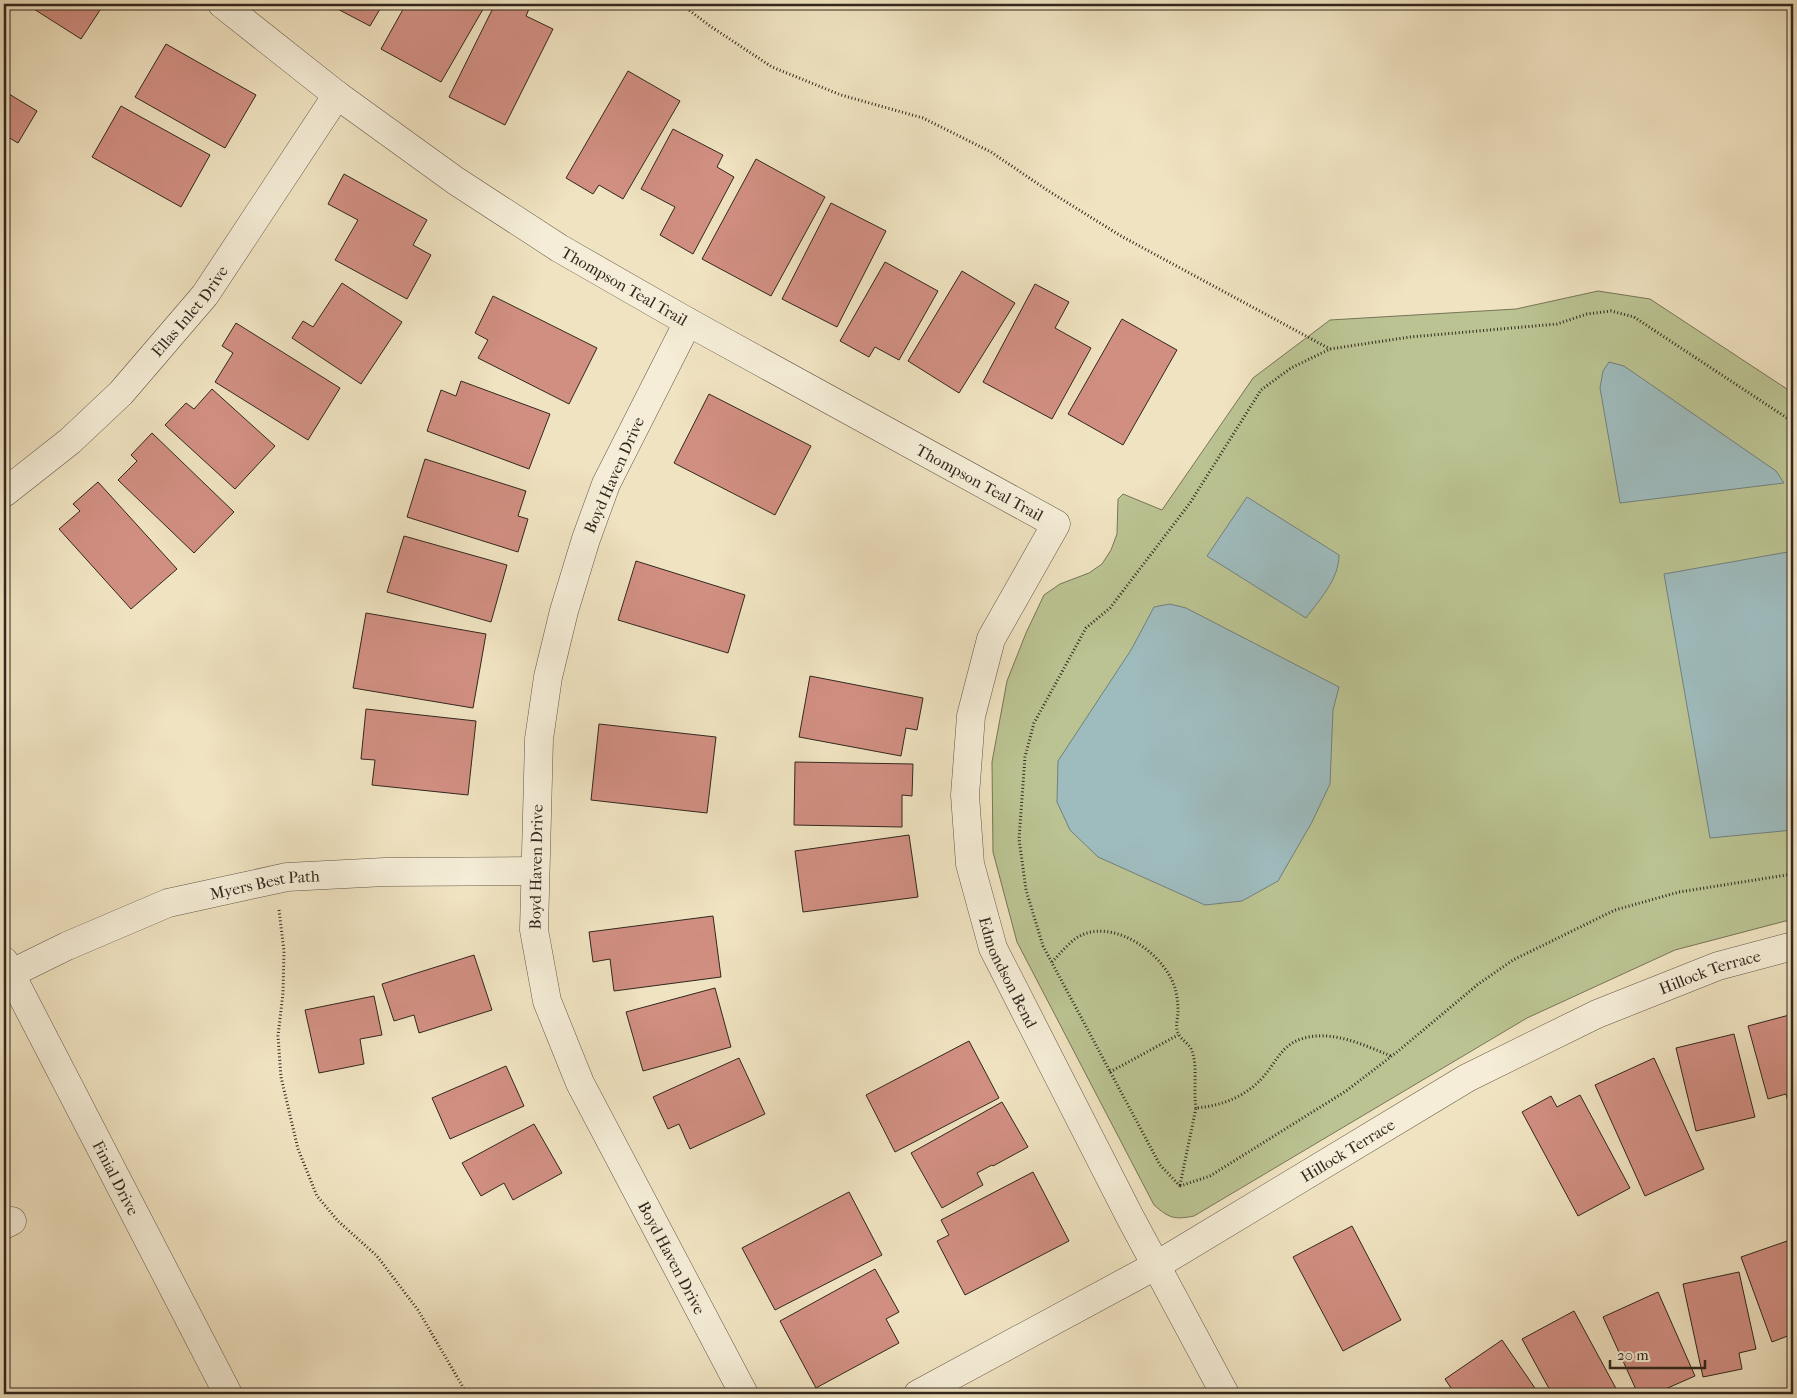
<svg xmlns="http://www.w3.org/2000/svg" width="1797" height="1398" font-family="'IM FELL French Canon',serif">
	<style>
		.green { fill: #bbc392; stroke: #767558 }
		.water { fill: #9ebbbd; stroke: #72807d }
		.building { fill: #d18f82; stroke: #31271e }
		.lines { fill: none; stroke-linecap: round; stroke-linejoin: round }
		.minor-casing { stroke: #615647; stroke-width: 29 }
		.path { stroke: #31271e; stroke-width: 3; stroke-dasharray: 1 2.5; stroke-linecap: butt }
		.minor { stroke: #f5edd7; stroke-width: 28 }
		.labels { text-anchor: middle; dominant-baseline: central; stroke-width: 4; stroke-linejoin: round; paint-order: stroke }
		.street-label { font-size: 16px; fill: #31271e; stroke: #f5edd7 }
	</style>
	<rect width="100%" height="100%" fill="#f0e3c1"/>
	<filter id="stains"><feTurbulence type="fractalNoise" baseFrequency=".004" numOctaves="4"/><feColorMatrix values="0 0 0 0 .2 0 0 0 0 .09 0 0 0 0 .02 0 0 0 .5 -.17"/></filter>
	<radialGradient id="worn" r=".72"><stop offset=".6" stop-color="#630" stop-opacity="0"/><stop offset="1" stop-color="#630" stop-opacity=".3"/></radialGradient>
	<!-- green -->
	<path class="green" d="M1598 291 1650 299 1793 393V919L1675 950 1527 1018 1194 1216C1174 1220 1169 1218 1154 1205L1017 942 993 852 992 762 1007 681 1026 633 1044 595 1060 584 1089 573 1102 564 1111 550 1117 534 1118 499 1123 494 1162 510 1253 378 1330 320 1516 309Z"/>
	<!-- water -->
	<path class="water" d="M1609 362 1624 366 1776 471 1784 483 1620 503 1600 388 1603 371Z
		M1247 497 1339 555C1339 579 1320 599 1306 618L1207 556Z
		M1793 551V830L1710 838 1664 574Z
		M1170 604 1186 608 1339 687 1333 710 1330 784 1312 822 1278 881 1242 901 1205 905 1098 857 1070 830 1057 802 1058 761 1131 650 1154 607Z"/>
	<!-- building -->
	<path class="building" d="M26 4H104L81 39Z
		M328 4H383L370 26Z
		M406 4H486L441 82 381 49Z
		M495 4H531L526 16 553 29 505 125 449 97Z
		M166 44 256 95 225 148 135 97Z
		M628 71 680 101 623 199 599 185 593 194 566 178Z
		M4 91 37 111 18 143 8 137 4 145Z
		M121 106 210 155 181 207 92 157Z
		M673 129 723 155 717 167 734 177 693 254 660 235 675 207 641 189Z
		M756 159 825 197 771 296 702 259Z
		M344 174 427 220 413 245 431 255 407 299 335 260 358 220 328 204Z
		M831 203 886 231 837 327 782 299Z
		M885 262 938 291 899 360 875 347 869 357 840 341Z
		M962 271 1015 303 959 393 908 361Z
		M342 283 402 322 361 384 292 338 303 321 313 327Z
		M1035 284 1069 302 1055 328 1091 348 1052 419 983 382Z
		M493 296 597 348 569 404 478 358 488 340 475 333Z
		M1122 319 1177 350 1123 445 1068 414Z
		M236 323 340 388 308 440 215 382 233 353 222 346Z
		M461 381 550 414 529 469 427 431 441 390 456 396Z
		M212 389 275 446 235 489 165 425 186 403 194 409Z
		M709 394 811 446 775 515 674 463Z
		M152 433 234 512 194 553 118 480 137 461 131 455Z
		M425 459 526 491 518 516 528 519 518 552 407 517Z
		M98 482 177 569 131 609 59 529 80 511 73 504Z
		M404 536 507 565 491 622 387 592Z
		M636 561 745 595 728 653 618 620Z
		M366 613 486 634 473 708 353 688Z
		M810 676 923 698 917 730 906 728 901 756 799 737Z
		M366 709 476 721 468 795 372 785 375 760 361 759Z
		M599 724 716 737 707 813 591 800Z
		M795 762 913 764 912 796 902 795V827L794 825Z
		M909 835 918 897 803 912 795 851Z
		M713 916 721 977 614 991 610 959 593 962 589 932Z
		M474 955 492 1010 419 1033 414 1015 394 1021 382 984Z
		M715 988 731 1047 643 1071 626 1012Z
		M374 996 382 1035 360 1039 364 1064 319 1073 305 1010Z
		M1793 1014V1112L1791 1113 1786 1094 1768 1099 1748 1026Z
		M1734 1034 1755 1117 1696 1131 1676 1048Z
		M969 1041 999 1098 895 1152 866 1095Z
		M739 1058 765 1114 690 1149 679 1124 668 1129 653 1097Z
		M1654 1058 1704 1169 1645 1196 1595 1085Z
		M506 1066 524 1106 450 1139 432 1098Z
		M1580 1095 1630 1188 1578 1216 1522 1112 1551 1096 1557 1107Z
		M1002 1102 1028 1147 993 1166 992 1165 977 1173 983 1185 942 1208 911 1153Z
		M534 1124 562 1173 513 1200 504 1183 481 1196 462 1163Z
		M1033 1172 1069 1241 965 1295 937 1241 949 1235 941 1220Z
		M849 1192 882 1255 775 1310 742 1248Z
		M1352 1226 1401 1320 1343 1351 1293 1257Z
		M1793 1239V1334L1772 1342 1741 1257Z
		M875 1269 899 1312 886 1319 899 1343 816 1388 780 1321Z
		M1739 1272 1756 1349 1739 1353 1742 1369 1703 1377 1683 1284Z
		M1658 1292 1695 1376 1654 1394H1638L1603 1317Z
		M1574 1311 1619 1394H1552L1522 1339Z
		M1502 1340 1539 1394H1455L1445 1379Z"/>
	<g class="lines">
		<defs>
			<g id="minor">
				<path id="s1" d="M222 4 337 95 456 181 559 248 688 322 1056 524 991 639 971 716 965 795 970 864 993 948 1130 1217 1225 1394"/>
				<path id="s2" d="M688 322 606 484 586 539 564 611 548 677 539 739 534 930 547 1001 580 1083 744 1394"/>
				<path id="s3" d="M4 493 70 441 121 393 205 295 337 95"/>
				<path id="s4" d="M4 961 228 1394"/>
				<path id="s5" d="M10 974 67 946 168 903 287 877 385 872 535 871"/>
				<path d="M4 1225 12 1221"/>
				<path id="s6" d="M918 1394 1157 1265 1467 1078 1597 1014 1718 966 1793 946"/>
			</g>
		</defs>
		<!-- minor casing -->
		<use href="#minor" class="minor-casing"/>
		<!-- path -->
		<path class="path" d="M681 4 710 26 772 67 841 95 923 118 991 152 1047 190 1121 236 1330 349
			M279 910 284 951 283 993 278 1036 281 1077 298 1149 317 1196 338 1221 377 1256 418 1310 467 1394
			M1052 962C1061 953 1071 939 1084 934 1118 921 1165 955 1175 988 1177 995 1178 1003 1178 1011 1178 1018 1175 1026 1178 1033 1181 1040 1190 1044 1192 1051 1198 1068 1193 1089 1196 1108
			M1110 1072 1178 1035
			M1180 1185 1196 1108C1222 1106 1247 1096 1264 1076 1276 1062 1282 1045 1301 1039 1331 1029 1364 1045 1391 1056
			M1180 1186 1160 1165 1043 946 1026 890 1019 839 1025 757 1034 723 1086 628 1110 608 1190 503 1261 390 1291 368 1330 349 1410 337 1557 324 1587 314 1611 311 1634 317 1793 422
			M1180 1186 1210 1176 1346 1091 1397 1052 1477 985 1513 960 1615 910 1679 892 1793 874"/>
		<!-- minor -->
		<use href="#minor" class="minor"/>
	</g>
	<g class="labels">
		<!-- street labels -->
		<g class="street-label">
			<text stroke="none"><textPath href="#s1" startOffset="492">Thompson Teal Trail</textPath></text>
			<text stroke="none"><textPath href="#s3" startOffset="261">Ellas Inlet Drive</textPath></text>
			<text transform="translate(614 475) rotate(-66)">Boyd Haven Drive</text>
			<text stroke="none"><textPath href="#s1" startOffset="898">Thompson Teal Trail</textPath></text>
			<text transform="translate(536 867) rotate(-89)">Boyd Haven Drive</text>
			<text stroke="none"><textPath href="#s5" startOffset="272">Myers Best Path</textPath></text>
			<text stroke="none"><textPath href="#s1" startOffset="1460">Edmondson Bend</textPath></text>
			<text stroke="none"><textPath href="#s6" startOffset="899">Hillock Terrace</textPath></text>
			<text stroke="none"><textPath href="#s6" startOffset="494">Hillock Terrace</textPath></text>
			<text stroke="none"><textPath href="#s4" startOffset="244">Finial Drive</textPath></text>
			<text stroke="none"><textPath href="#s2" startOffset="995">Boyd Haven Drive</textPath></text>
		</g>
	</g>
	<!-- margin -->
	<rect width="1797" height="1398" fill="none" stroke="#f0e3c1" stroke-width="20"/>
	<rect x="5" y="5" width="1787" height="1388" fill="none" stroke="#31271e" stroke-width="2.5"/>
	<rect x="10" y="10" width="1777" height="1378" fill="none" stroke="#31271e"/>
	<!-- scale -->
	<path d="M1610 1360v8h95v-8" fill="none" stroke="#31271e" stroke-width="2.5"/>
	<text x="1617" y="1360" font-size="15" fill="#31271e" stroke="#f5edd7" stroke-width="4" paint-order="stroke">20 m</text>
	<rect width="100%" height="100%" filter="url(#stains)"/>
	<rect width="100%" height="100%" fill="url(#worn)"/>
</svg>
